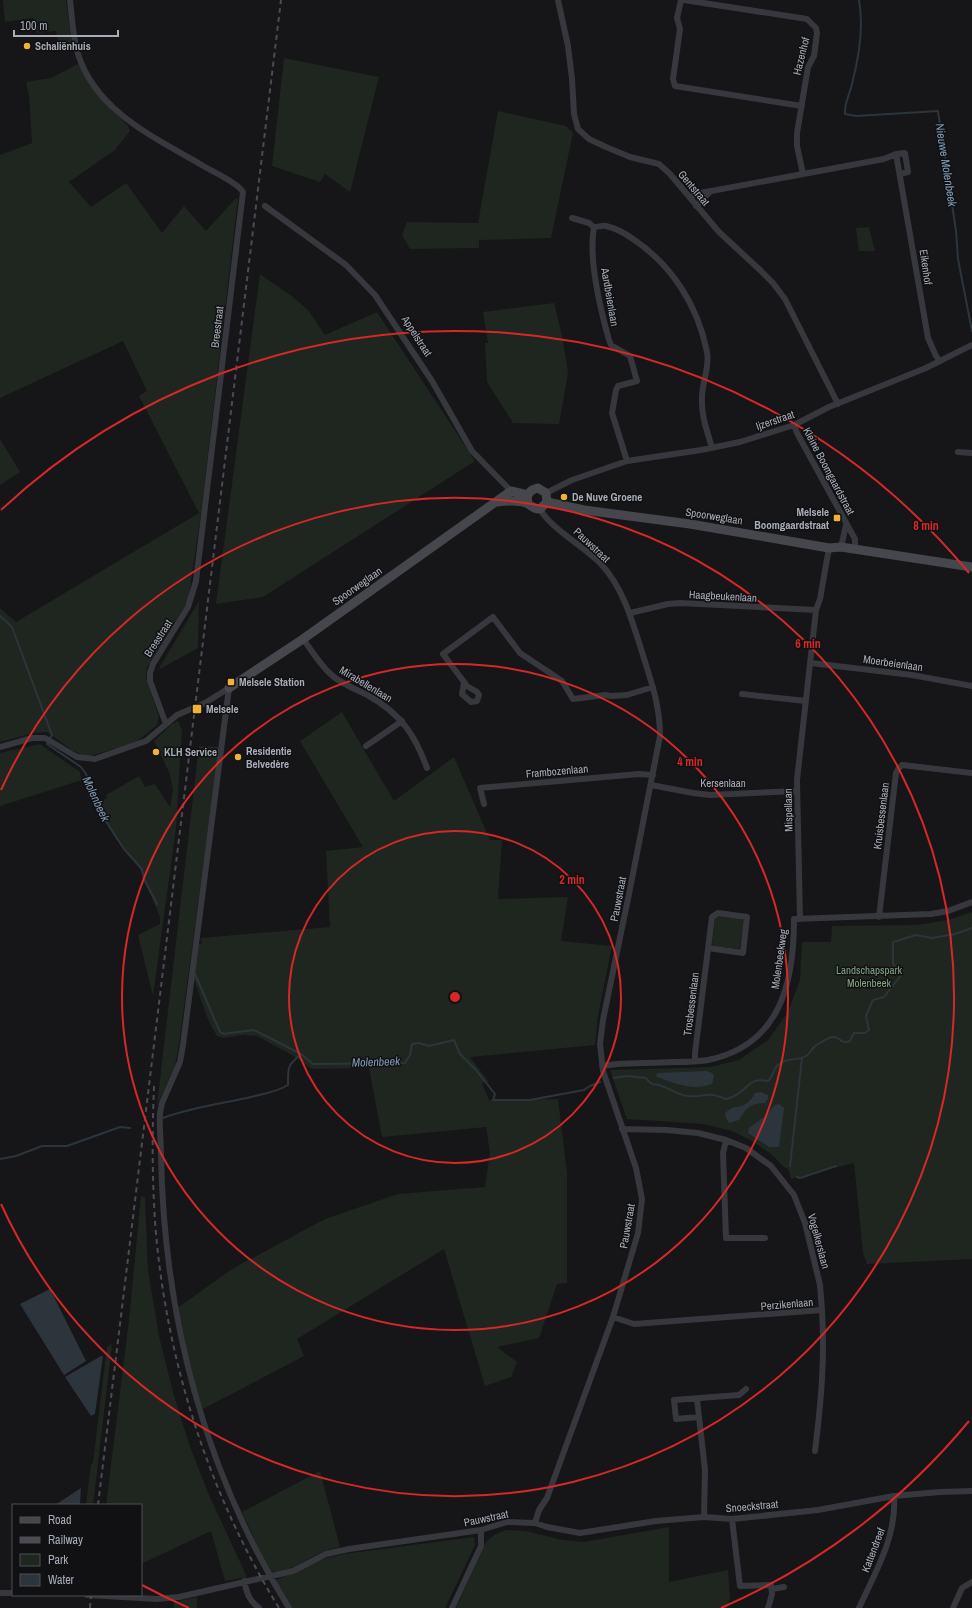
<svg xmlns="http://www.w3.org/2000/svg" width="972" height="1608" font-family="'Archivo Narrow',sans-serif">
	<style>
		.green { fill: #1e261f }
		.water { fill: #2c353c }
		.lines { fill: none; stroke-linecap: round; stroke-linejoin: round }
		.stream { stroke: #2c353c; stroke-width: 2 }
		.street { stroke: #37383d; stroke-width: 6 }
		.secondary { stroke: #45474d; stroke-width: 9 }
		.rail { stroke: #4a4c52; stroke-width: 2; stroke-dasharray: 5 4; stroke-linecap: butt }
		.ring { fill: none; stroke: #d62828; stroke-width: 2 }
		.poi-dot { fill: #f2b134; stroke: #111113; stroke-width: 1.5 }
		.labels { text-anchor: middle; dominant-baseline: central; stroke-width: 3; stroke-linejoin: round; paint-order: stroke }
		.poi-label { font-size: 11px; font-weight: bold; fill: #a8adb8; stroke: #111113; text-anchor: start }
		.street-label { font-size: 11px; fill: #a8adb8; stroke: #111113 }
		.park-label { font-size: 11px; fill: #7fa381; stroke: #111113 }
		.water-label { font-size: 12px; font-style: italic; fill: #7f9bb3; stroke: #111113 }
		.centre { fill: #d62828; stroke: #111113; stroke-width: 2 }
		.ring-label { font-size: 12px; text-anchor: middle; font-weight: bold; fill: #d62828; stroke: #111113; stroke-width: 3; stroke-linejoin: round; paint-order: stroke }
	</style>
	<rect width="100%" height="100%" fill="#161618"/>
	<!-- green -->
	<path class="green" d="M3 0H66L72 46 60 49 56 31 37 33 33 18 5 22Z
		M284 58 379 77 350 192 325 174 320 182 272 166Z
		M78 64 101 99 128 126 130 131 115 150 69 182 91 207 126 183 162 233 184 206 206 231 234 200 238 198 201 513 188 601 147 668 146 678 159 717 157 725 135 743 90 756 79 754 72 750 47 732 34 733 0 742V608L16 622 199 513 139 396 147 391 123 341 0 398V155L32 143 29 95 26 82 51 78Z
		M498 111 566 126 573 133 551 238 479 240V248L410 249 402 235 407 222 478 223Z
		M869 227 875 251H859L856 228Z
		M260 274 293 297 308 310 325 335 377 312 475 461 263 597 216 604Z
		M554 303 562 335 568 373 559 424 513 423 487 382 485 343H488L483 312Z
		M0 439 20 472 0 485Z
		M199 601 198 648 158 670Z
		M342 712 394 801 454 757 490 840H502L498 899 568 897 561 941 612 946 598 1015 595 1045 470 1057 489 1082 482 1083 489 1100 558 1099 567 1173V1283L557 1284 539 1338 497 1347 517 1362 511 1377 485 1386 444 1249 297 1339 304 1356 201 1410 176 1309 232 1269 325 1219 398 1194 485 1187 490 1153 486 1127 382 1137 369 1068 312 1069 292 1055 257 1036 244 1035 224 1038 217 1036 209 1022 193 977 197 944H202L201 938 330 927 326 851 363 847 300 741Z
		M178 721 182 730 176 828 153 996 138 935 160 924V917L140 869 115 838 95 804 107 798 106 795 139 776 145 787 155 784 170 807 173 789 169 772 154 741 172 724Z
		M40 744 80 772 82 780 0 806V753Z
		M199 746 219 747 179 1044 175 1066 157 1105Z
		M972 912V1259L867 1264 863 1253 854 1163 791 1179 788 1169 784 1167 771 1154 752 1141 732 1131 703 1124 627 1119 610 1070 710 1067 739 1060 768 1040 788 1012 800 980 802 942H831L832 926 917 925 948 920Z
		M718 916 741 919 744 921 740 947 738 949 714 946 712 944 715 918Z
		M141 1196 145 1197 148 1270 159 1336 173 1392 189 1444 209 1495 247 1577 225 1581 211 1531 141 1564V1505H106L129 1320Z
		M112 1344 93 1505H86L91 1464 93 1463 107 1347Z
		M320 1471 340 1547C335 1548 330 1549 325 1551 309 1556 287 1576 269 1571L242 1512Z
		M669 1527V1582L728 1570 730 1597 727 1608H456L486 1542 494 1535 506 1530 526 1531 562 1540 584 1542Z
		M474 1537 475 1545 445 1608H292L276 1583 278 1579 327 1558 344 1554Z
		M197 1597V1608H174V1602Z"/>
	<!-- water -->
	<path class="water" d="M707 1071 712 1073 714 1076 712 1084C693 1091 676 1084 657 1077L656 1075 658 1073Z
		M761 1092 768 1095V1099L765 1103C750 1104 747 1107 739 1120L729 1123 726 1118 725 1113C736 1102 744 1113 755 1093Z
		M779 1104 784 1108 779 1147H769L748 1133 749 1128 764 1117 775 1105Z
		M50 1289 86 1361 64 1375 20 1304Z
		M101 1356H103L95 1414 91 1416 65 1377Z
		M81 1488 80 1505H55Z"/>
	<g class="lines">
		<!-- stream -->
		<path class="stream" d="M859 0C864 27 859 57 852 84 850 94 844 103 845 114L856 116 938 111 956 231 958 259 972 331
			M0 616 12 627 52 735 47 744 81 767 86 774 100 812 124 849 142 869 144 879 157 904
			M195 974 220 1032 224 1034 230 1033 254 1030 301 1054 313 1064 405 1063 410 1055 412 1044 419 1043 429 1046 454 1040 460 1054 476 1070 495 1094 493 1100H530L584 1090 590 1086 600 1082
			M614 1078 627 1076 646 1078C652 1087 654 1083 662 1086 671 1089 678 1095 688 1096 705 1098 706 1090 725 1099 728 1098 732 1098 734 1096 749 1089 748 1077 768 1081 773 1077 773 1070 777 1066 786 1057 797 1061 806 1056 810 1054 811 1050 814 1047 818 1044 829 1037 833 1037 840 1036 840 1045 850 1041L854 1033H865L869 1030 866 1016 873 1000 884 997 902 974 893 964V942L916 935 932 938 955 934 972 928
			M163 1118C190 1108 219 1104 247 1098 261 1094 275 1093 288 1085 288 1067 287 1066 301 1054
			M0 1159 16 1156 42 1146H67L120 1127 130 1128
			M790 1166 802 1058
			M797 1177 800 1178 836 1166"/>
		<!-- street -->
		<path class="street" d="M70 0C72 17 73 39 78 54 96 112 156 138 205 167 214 172 238 183 243 192L196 581 188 607 153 664 150 673V681L166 724
			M558 0 568 46 572 79 574 114 578 129 589 139 606 147 630 157 659 164 670 174 719 232 760 270 773 283 785 299 838 404
			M681 0 677 18 680 29 673 79 675 86 802 106
			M684 0 807 19 816 28 817 33 814 56 808 67 797 133V146L803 174
			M896 154 905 153 908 172 900 174
			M690 198 695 194 884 159 896 154 928 338 936 356 940 361
			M265 206 346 265 375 295 432 381 472 451 511 491
			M696 206 710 192
			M572 218 589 223 594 227C598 227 603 225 606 226 615 228 626 234 633 239 672 265 698 306 707 352 710 367 702 382 702 397 701 416 707 430 712 448
			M594 227C588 260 600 308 609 340L611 345 630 356 637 381 618 386 616 390 612 413 627 461
			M794 425 797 433 855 539V549
			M958 452 972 453
			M546 493 572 480 627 461 701 450 740 442 794 425 829 407 926 368 972 345
			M841 547 846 525
			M630 613 668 604 680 603 816 610
			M303 639C313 652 321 667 334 677 344 685 358 690 369 696 401 714 415 735 427 768
			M811 663 912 675 972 686
			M464 683 462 694 471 702 477 701 479 695 477 692 467 686 443 654 493 617 520 653 562 681 573 699 605 695 611 696 627 695 653 687
			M229 688 183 1045 180 1062 162 1103 160 1113C159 1127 161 1141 161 1155 164 1316 204 1471 289 1608
			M742 694 806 701
			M366 746 402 721
			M0 747 32 738H45L77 757 95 759 146 741 177 715 205 703 229 688
			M651 785 693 793 710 795 797 791
			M484 804 480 788 639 774 653 775
			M879 917 896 773 898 769 902 765 972 773
			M800 919 797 780 816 610 820 599 829 548
			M695 1061V1053L712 917 718 913 747 917 743 953 708 948
			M602 1066 617 1064C636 1063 655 1063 674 1062 685 1062 697 1062 708 1060 780 1045 794 984 794 919L931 914 948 911 972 902
			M622 1129 667 1130 698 1133 726 1140 746 1148 771 1166 794 1195 805 1223 820 1285 822 1310
			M726 1140 723 1153 726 1238H765
			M613 1317 634 1324 822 1310C825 1360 821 1402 815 1451
			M697 1399 699 1417
			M704 1517 705 1470 699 1417 676 1419 674 1400 739 1395 746 1389
			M732 1519 740 1586 771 1585 772 1594 768 1608
			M535 1523 539 1510 547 1498 613 1317 638 1233 642 1199 636 1168 603 1071 600 1044 603 1020 629 894 660 736C660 705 651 681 642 652 632 621 624 589 601 564 587 549 548 526 540 509
			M244 1581C247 1593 249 1601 259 1608
			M772 1589 784 1587
			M0 1593H13
			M87 1595 157 1599 179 1597 293 1571 326 1554 349 1549 481 1530 507 1522 535 1523 547 1527 580 1533 656 1521 704 1517 732 1519 818 1510 894 1496 940 1492 972 1491
			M452 1608 481 1546V1530
			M859 1608C875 1573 897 1536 894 1496
			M953 1608 962 1588 972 1582"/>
		<!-- secondary -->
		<path class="secondary" d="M497 502C506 501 518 500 526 503 532 505 531 509 540 509L547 502 546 493 538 488C529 490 526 495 528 503
			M547 502 584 510 690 524 829 548 841 547 972 567
			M229 688 303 639 511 491 528 495"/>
		<!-- rail -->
		<path class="rail" d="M154 1086C152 1136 152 1185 156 1234 168 1366 210 1496 279 1608
			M98 1505 281 0
			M90 1608 91 1595"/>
	</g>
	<!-- distance rings -->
	<g class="ring">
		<circle cx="455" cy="997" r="166"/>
		<circle cx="455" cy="997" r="333"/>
		<path d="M1 790A499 499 0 1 1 1 1204"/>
		<path d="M969 1421A666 666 0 0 1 721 1608M189 1608A666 666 0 0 1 142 1585M1 510A666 666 0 0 1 969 573"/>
	</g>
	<!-- markers -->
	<g class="poi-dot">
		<circle cx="27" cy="46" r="4"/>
		<circle cx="564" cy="497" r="4"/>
		<rect x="833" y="514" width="8" height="8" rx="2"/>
		<rect x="227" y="678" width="8" height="8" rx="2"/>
		<rect x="192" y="704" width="10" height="10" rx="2"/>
		<circle cx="156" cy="752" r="4"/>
		<circle cx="238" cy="757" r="4"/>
	</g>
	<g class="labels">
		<!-- poi labels -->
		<g class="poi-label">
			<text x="35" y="46">Schaliënhuis</text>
			<text x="572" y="497">De Nuve Groene</text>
			<text x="829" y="512" text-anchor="end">Melsele<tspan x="829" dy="13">Boomgaardstraat</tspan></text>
			<text x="239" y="682">Melsele Station</text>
			<text x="206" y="709">Melsele</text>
			<text x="246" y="751">Residentie<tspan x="246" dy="13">Belvedère</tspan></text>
			<text x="164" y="752">KLH Service</text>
		</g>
		<!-- street labels -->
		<g class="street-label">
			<text transform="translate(801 56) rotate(-76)">Hazenhof</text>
			<text transform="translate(694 188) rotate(50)">Gentstraat</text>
			<text transform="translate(926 267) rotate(82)">Eikenhof</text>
			<text transform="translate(610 297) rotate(80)">Aardbeienlaan</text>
			<text transform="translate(217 327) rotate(-83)">Breestraat</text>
			<text transform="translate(417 336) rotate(57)">Appelstraat</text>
			<text transform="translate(775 420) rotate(-19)">Ijzerstraat</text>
			<text transform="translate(829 471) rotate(62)">Kleine Boomgaardstraat</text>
			<text transform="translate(714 516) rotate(9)">Spoorweglaan</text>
			<text transform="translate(592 545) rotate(43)">Pauwstraat</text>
			<text transform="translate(357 586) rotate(-35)">Spoorweglaan</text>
			<text transform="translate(723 596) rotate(3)">Haagbeukenlaan</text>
			<text transform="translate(158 638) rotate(-57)">Breestraat</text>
			<text transform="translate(893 663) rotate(8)">Moerbeienlaan</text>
			<text transform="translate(366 684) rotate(31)">Mirabellenlaan</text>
			<text transform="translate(557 771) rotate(-5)">Frambozenlaan</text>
			<text x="723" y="783">Kersenlaan</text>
			<text transform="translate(788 810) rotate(-91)">Mispellaan</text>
			<text transform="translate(881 816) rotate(-83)">Kruisbessenlaan</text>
			<text transform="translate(618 899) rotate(-79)">Pauwstraat</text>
			<text transform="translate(779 959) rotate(-82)">Molenbeekweg</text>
			<text transform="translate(691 1004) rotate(-83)">Trosbessenlaan</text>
			<text transform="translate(627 1226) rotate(-80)">Pauwstraat</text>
			<text transform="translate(819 1241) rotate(75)">Vogelkerslaan</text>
			<text transform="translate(787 1304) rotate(-5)">Perzikenlaan</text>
			<text transform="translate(752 1506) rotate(-5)">Snoeckstraat</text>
			<text transform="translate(486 1518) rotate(-12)">Pauwstraat</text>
			<text transform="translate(873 1550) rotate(-69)">Kattendreef</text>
		</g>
		<!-- park labels -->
		<g class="park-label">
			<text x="869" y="970">Landschapspark<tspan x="869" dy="13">Molenbeek</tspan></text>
		</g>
		<!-- water labels -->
		<g class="water-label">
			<text transform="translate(946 165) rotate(81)">Nieuwe Molenbeek</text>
			<text transform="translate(96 799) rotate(65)">Molenbeek</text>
			<text transform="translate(376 1062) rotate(-2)">Molenbeek</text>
		</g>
	</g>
	<circle cx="455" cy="997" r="6" class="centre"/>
	<g class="ring-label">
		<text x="926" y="530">8 min</text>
		<text x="808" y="648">6 min</text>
		<text x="690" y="766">4 min</text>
		<text x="572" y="884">2 min</text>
	</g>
	<!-- legend -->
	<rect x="12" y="1504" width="130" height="92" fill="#111113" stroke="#4d4f55"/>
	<rect x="20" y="1517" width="20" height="6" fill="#45474d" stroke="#4d4f55"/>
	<text x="48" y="1524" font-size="12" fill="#a8adb8">Road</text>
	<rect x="20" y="1537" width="20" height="6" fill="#4a4c52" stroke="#4d4f55"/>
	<text x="48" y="1544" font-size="12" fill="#a8adb8">Railway</text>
	<rect x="20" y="1554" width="20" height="12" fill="#1e261f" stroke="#4d4f55"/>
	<text x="48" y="1564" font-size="12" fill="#a8adb8">Park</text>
	<rect x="20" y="1574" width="20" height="12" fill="#2c353c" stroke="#4d4f55"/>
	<text x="48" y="1584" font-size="12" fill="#a8adb8">Water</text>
	<!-- scale -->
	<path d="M14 30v6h104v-6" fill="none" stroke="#a8adb8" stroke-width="2"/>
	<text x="20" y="30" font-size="12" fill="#a8adb8" stroke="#111113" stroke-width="3" paint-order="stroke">100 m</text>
</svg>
